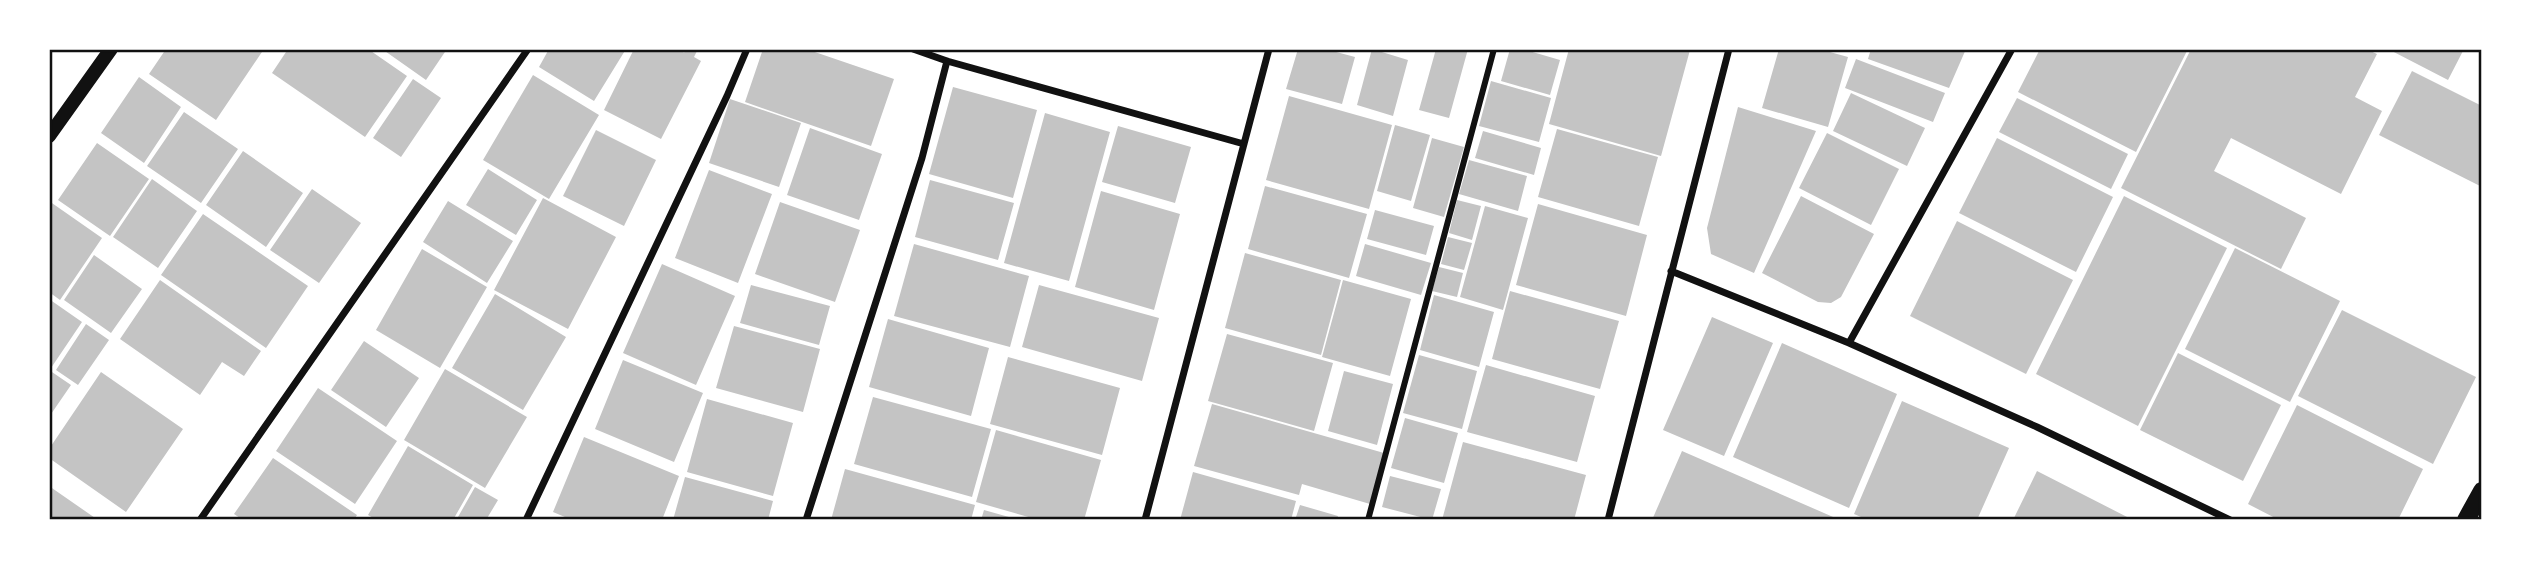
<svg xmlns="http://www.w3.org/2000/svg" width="2531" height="569" font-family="'Titillium Web',sans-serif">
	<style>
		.building { fill: #c4c4c4 }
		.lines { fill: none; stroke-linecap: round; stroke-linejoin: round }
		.pedestrian { stroke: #111; stroke-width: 6 }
		.minor { stroke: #111; stroke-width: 7 }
		.secondary { stroke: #111; stroke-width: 14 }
		.primary { stroke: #111; stroke-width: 18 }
		.neatline { fill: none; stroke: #111; stroke-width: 2.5 }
	</style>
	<rect width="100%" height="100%" fill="#fff"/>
	<!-- building -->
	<path class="building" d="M166 49H264L216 120 149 74Z
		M288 49H368L407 76 365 137 272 73Z
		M382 49H447L426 80Z
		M549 49H626L594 101 539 67Z
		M634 49H677L685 53 680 49H698L694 57 701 61 661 139 604 110Z
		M763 49H806L894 79 871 146 745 102Z
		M1298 49H1325L1355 57 1342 104 1286 89Z
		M1372 49 1408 60 1393 116 1357 105Z
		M1436 49H1468L1449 118 1419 110Z
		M1510 49H1522L1560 60 1550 95 1501 81Z
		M1569 49 1690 50 1661 156 1549 124Z
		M1779 49H1819L1848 57 1828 127 1762 108Z
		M1871 49H1966L1949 88 1868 59Z
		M2040 49H2188L2136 152 2018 92Z
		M2191 49H2366L2377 54 2355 97 2382 111 2341 194 2231 138 2214 171 2306 218 2281 269 2121 188Z
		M2388 49H2464L2448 80Z
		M1856 59 1945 93 1933 122 1845 88Z
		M2412 71 2482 106V187L2379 135Z
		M533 75 599 115 549 199 483 160Z
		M139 77 181 107 144 163 101 133Z
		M413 79 441 98 401 157 373 138Z
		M1491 81 1551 98 1539 142 1479 126Z
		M953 87 1037 110 1013 198 929 174Z
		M1851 93 1925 128 1907 166 1833 131Z
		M1289 96 1392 125 1369 209 1266 180Z
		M2017 98 2128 154 2111 189 1999 132Z
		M730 99 801 123 779 187 709 163Z
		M1738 107 1816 131 1754 273 1711 254 1707 228Z
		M184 112 238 149 201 203 147 166Z
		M1045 113 1110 132 1069 281 1004 263Z
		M1395 125 1430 135 1411 201 1377 191Z
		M1118 126 1191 147 1175 203 1102 182Z
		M810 128 882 154 859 220 787 195Z
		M1557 129 1658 157 1639 226 1538 197Z
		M596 130 656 160 624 226 563 196Z
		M1483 131 1541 148 1534 175 1475 158Z
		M1827 133 1899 169 1871 225 1799 188Z
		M1432 138 1464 147 1444 217 1413 208Z
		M1997 138 2113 197 2076 272 1959 213Z
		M97 143 149 179 110 236 58 200Z
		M243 151 303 193 266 247 206 205Z
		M1469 160 1527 176 1518 211 1459 194Z
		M488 169 537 200 516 235 466 205Z
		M709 170 772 194 738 283 675 258Z
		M152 179 197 211 158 268 113 237Z
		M930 180 1014 203 998 260 915 237Z
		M1265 186 1367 214 1349 278 1248 249Z
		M312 189 361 223 319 283 270 250Z
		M1101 191 1180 214 1154 310 1075 287Z
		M1801 196 1874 234 1841 297 1831 303 1818 302 1762 273Z
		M2124 196 2227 248 2138 426 2036 374Z
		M543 198 616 237 568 329 494 290Z
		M1457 200 1481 206 1472 240 1449 233Z
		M49 201 102 238 60 300 49 292Z
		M448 201 513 241 487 283 423 242Z
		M780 202 860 230 835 302 755 274Z
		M1538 204 1647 235 1626 316 1516 285Z
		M1485 206 1528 218 1503 310 1460 297Z
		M1375 210 1434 226 1426 255 1367 239Z
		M203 214 308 286 266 348 161 275Z
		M1957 221 2073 280 2026 374 1910 316Z
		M1448 237 1472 243 1464 270 1441 264Z
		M914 244 1029 276 1010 347 894 316Z
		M1365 244 1431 263 1421 295 1356 276Z
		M2235 248 2340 301 2290 402 2185 349Z
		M422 249 487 287 440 368 376 330Z
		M1245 253 1341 280 1321 355 1225 328Z
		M94 255 142 289 111 333 64 300Z
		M662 264 735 296 696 385 623 353Z
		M1439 267 1463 273 1457 297 1432 291Z
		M160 280 261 351 244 376 222 362 200 395 120 339Z
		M1343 280 1411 299 1390 376 1322 357Z
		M751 285 830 306 819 345 740 323Z
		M1039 285 1159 318 1142 381 1022 347Z
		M1510 291 1619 321 1600 389 1492 359Z
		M495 294 566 337 523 410 452 368Z
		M1434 295 1494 312 1479 367 1420 350Z
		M49 299 82 322 51 368 49 366Z
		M2342 310 2476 377 2433 464 2298 396Z
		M1712 317 1773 343 1724 456 1663 430Z
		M888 319 989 348 971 416 869 387Z
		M86 324 109 340 78 385 56 370Z
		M734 326 820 349 803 412 716 388Z
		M1227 334 1333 363 1314 431 1208 401Z
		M364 341 419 378 386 427 331 390Z
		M1782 343 1897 394 1849 508 1733 457Z
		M2178 353 2281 405 2243 481 2140 430Z
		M1419 355 1477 371 1462 429 1403 413Z
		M1008 357 1120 388 1102 455 990 424Z
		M623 360 703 393 674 462 595 429Z
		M1486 365 1595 396 1577 462 1467 432Z
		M445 369 527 417 485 488 404 440Z
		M49 370 71 385 49 417Z
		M1344 371 1393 384 1377 445 1328 431Z
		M101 372 183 429 126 512 49 458V449Z
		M318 388 397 441 355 504 276 451Z
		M873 397 991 429 972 497 854 464Z
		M707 399 793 423 773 496 687 472Z
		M1902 401 2009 448 1977 520H1868L1854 514Z
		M1212 404 1384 453 1370 504 1302 484 1299 495 1194 466Z
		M2297 405 2423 469 2398 520H2279L2248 504Z
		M1405 418 1458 433 1444 483 1391 468Z
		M996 430 1101 460 1084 520H1039L976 502Z
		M584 437 679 476 662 520H572L553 512Z
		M1463 442 1586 475 1574 520H1442Z
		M408 446 473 485 453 520H377L368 515Z
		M1682 451 1840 520H1652Z
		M273 458 357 515 354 520H243L234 514Z
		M845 469 975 505 971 520H831Z
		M2037 471 2133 520H2013Z
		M1193 472 1296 501 1291 520H1180Z
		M1390 476 1441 489 1432 520 1382 507Z
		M685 477 773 501 768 520H673Z
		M49 486 98 520H49Z
		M475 487 498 500 486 520H464L458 517Z
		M1300 505 1338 516 1337 520H1295Z
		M984 510 1016 519V520H981Z"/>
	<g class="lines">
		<!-- pedestrian -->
		<path class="pedestrian" d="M1368 520 1494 49"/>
		<!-- minor -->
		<path class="minor" d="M913 49 947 61 1244 144
			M1671 271 1849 343 2037 427 2230 520
			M1849 343 2012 49
			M200 520 528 49
			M526 520 727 96 747 49
			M806 520 922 158 947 61
			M1145 520 1269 49
			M1608 520 1729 49"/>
		<!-- secondary -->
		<path class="secondary" d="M49 136 111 49"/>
		<!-- primary -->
		<path class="primary" d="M2466 520 2482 491"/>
	</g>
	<!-- border -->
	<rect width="2531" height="569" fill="none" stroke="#ffffff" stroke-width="102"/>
	<rect x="51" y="51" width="2429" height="467" class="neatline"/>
</svg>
